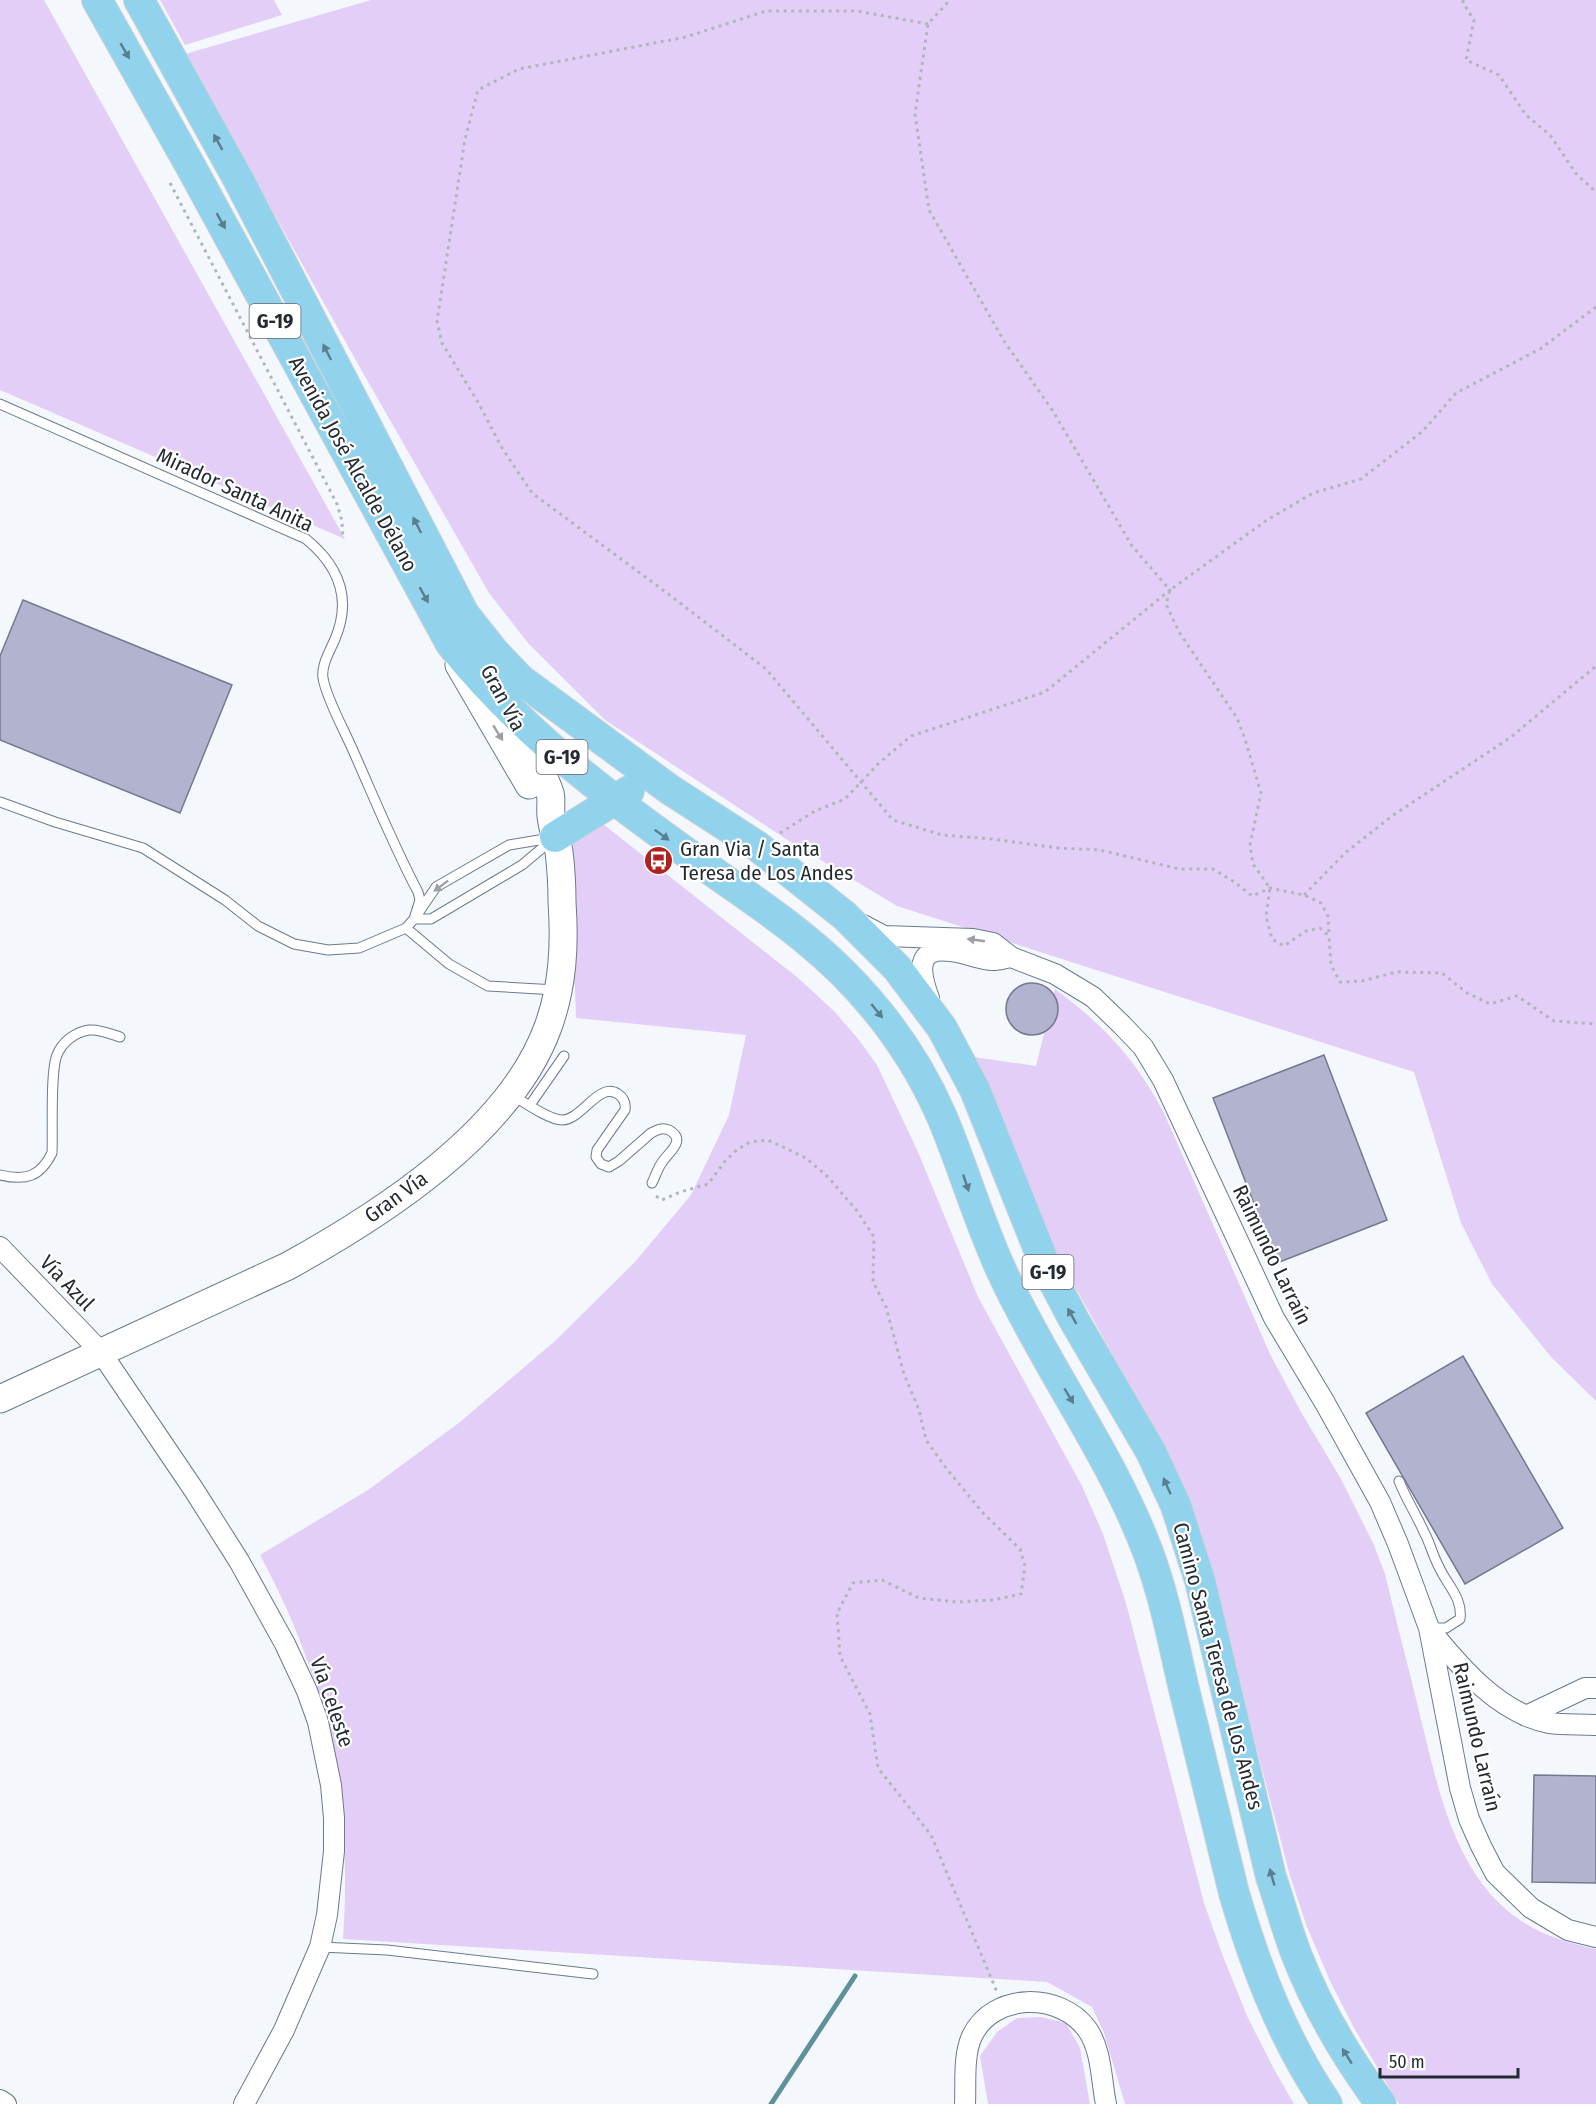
<svg xmlns="http://www.w3.org/2000/svg" width="1596" height="2104" font-family="'Fira Sans Condensed',sans-serif">
	<style>
		.green { fill: #e3cef7 }
		.lines { fill: none; stroke-linecap: round; stroke-linejoin: round }
		.stream { stroke: #5e9299; stroke-width: 5 }
		.building { fill: #b2b4cf; stroke: #767891; stroke-width: 1.5 }
		.service-casing { stroke: #6a7a8f; stroke-width: 11 }
		.minor-casing { stroke: #6a7a8f; stroke-width: 22 }
		.secondary-casing { stroke: #6a7a8f; stroke-width: 29 }
		.primary-casing { stroke: #d3d4d6; stroke-width: 32 }
		.path { stroke: #b1b6bc; stroke-width: 3; stroke-dasharray: 3 4.5; stroke-linecap: butt }
		.service { stroke: #fff; stroke-width: 9 }
		.minor { stroke: #fff; stroke-width: 20 }
		.secondary { stroke: #fff; stroke-width: 27 }
		.primary { stroke: #91d2ec; stroke-width: 30 }
		.oneway { fill: #5a7e8f }
		.oneway2 { fill: #9c9fa3 }
		.labels { text-anchor: middle; dominant-baseline: central; stroke-width: 4.5; stroke-linejoin: round; paint-order: stroke }
		.shield { fill: #fff; stroke: #656a70; stroke-width: 1.5 }
		.shield-label { font-size: 20px; font-weight: bold; fill: #232a32 }
		.street-label { font-size: 21px; fill: #232a32; stroke: #fff }
		.poi-label { font-size: 21px; fill: #232a32; stroke: #fff; text-anchor: start }
	</style>
	<rect width="100%" height="100%" fill="#f4f8fd"/>
	<!-- green -->
	<path class="green" d="M0 0H44L345 539 0 390Z
		M160 0H274L282 15 185 45Z
		M371 0H1596V1401L1551 1357 1492 1284 1461 1223 1414 1072 897 906 786 839 605 720 528 643 489 593 359 366 185 54Z
		M598 820 797 977 835 1012 859 1040 877 1065 918 1152 978 1297 1082 1486 1103 1534 1126 1603 1204 1903 1224 1959 1248 2018 1275 2071 1294 2104H1125L1104 2033 1092 2007 1047 1982 343 1939C353 1799 327 1679 260 1555L368 1490 460 1422 555 1341 634 1263 691 1195 729 1115 746 1035 576 1018 575 988 557 843Z
		M1055 989C1105 1026 1135 1059 1164 1113L1270 1354 1301 1412 1341 1479 1374 1545 1385 1574C1396 1620 1408 1666 1419 1711 1437 1783 1453 1875 1520 1920 1543 1936 1569 1943 1596 1949V2104H1399L1354 2028 1330 1981 1307 1927 1290 1876 1212 1578 1163 1446 1059 1258 974 1057 1036 1066Z
		M1041 2017 1066 2023 1080 2048 1090 2104H988L980 2056 997 2032 1017 2018Z"/>
	<g class="lines">
		<!-- stream -->
		<path class="stream" d="M771 2104 855 1976"/>
	</g>
	<!-- building -->
	<path class="building" d="M23 600 232 685 180 813 0 740V656Z
		M1006 1009a26 26 0 1 1 52 0a26 26 0 1 1-52 0Z
		M1324 1055 1387 1220 1277 1263 1213 1098Z
		M1463 1356 1563 1528 1465 1584 1366 1413Z
		M1534 1775 1596 1776V1883L1532 1882Z"/>
	<g class="lines">
		<defs>
			<path id="service" d="M0 404 306 539C339 566 352 599 335 639 330 651 321 665 323 678 326 697 343 728 351 746 373 795 393 845 418 892L420 900 414 919 406 928 359 948 328 950 294 944 258 926 225 900 143 848 55 822 0 802
				M419 912 436 887 509 845 551 838
				M414 919H431L522 865 553 839
				M406 928 449 964 488 986 556 990
				M512 1095C524 1102 549 1120 562 1120 582 1120 599 1081 618 1094 624 1098 626 1103 625 1110L597 1150 596 1157 601 1164 609 1167 619 1161 651 1133C657 1130 662 1127 669 1130 687 1140 669 1152 663 1161 658 1167 656 1175 652 1183
				M530 1105 564 1056
				M0 1175C26 1181 40 1177 52 1153 53 1131 50 1071 57 1055 62 1042 75 1032 89 1030 99 1029 111 1034 120 1037
				M1399 1481C1406 1499 1416 1514 1424 1532 1430 1543 1433 1556 1439 1567 1447 1585 1463 1598 1460 1619L1446 1628H1431
				M320 1947 387 1950 593 1974"/>
			<path id="minor" d="M863 925 884 936 973 939 993 943 1011 957 1055 974 1093 997 1122 1025 1143 1047 1163 1080 1274 1318 1325 1403 1380 1502 1398 1544 1429 1628 1460 1788 1469 1819 1481 1846 1495 1873 1531 1908 1568 1930 1596 1937
				M929 998C920 974 914 946 951 951 965 952 979 960 993 960 999 960 1005 958 1011 957
				M0 1247 100 1351 194 1490 239 1561 285 1644 307 1691 318 1722 331 1785 334 1818V1851L327 1915 320 1947 284 2030 244 2104
				M1430 1630C1461 1668 1499 1713 1549 1723 1564 1725 1581 1724 1596 1725
				M1526 1716 1585 1688H1596
				M0 2100 6 2104
				M965 2104C966 2083 963 2056 972 2036 993 1992 1060 1992 1087 2029 1102 2050 1101 2080 1106 2104"/>
			<path id="secondary" d="M459 665 529 785
				M0 1399 288 1266C382 1214 510 1132 548 1027 563 986 565 945 562 902 562 885 561 868 559 852 557 840 552 828 551 816 550 809 552 800 550 793 541 767 525 740 513 715"/>
			<path id="primary" d="M97 0 191 167 451 644C520 731 608 797 698 861 747 896 799 929 843 973 884 1014 919 1064 942 1117 964 1169 979 1223 1003 1274 1047 1369 1111 1454 1148 1552 1164 1595 1173 1641 1183 1685 1200 1754 1217 1824 1234 1893 1256 1968 1283 2039 1327 2104
				M139 0 238 179 464 614 495 653 521 680 669 789 757 846 845 916 897 968 942 1028 975 1090 1045 1265 1074 1320 1151 1452 1176 1506 1200 1581 1271 1877C1280 1903 1287 1930 1297 1956 1318 2009 1347 2058 1381 2104
				M555 837 629 791"/>
		</defs>
		<!-- service casing -->
		<use href="#service" class="service-casing"/>
		<!-- minor casing -->
		<use href="#minor" class="minor-casing"/>
		<!-- secondary casing -->
		<use href="#secondary" class="secondary-casing"/>
		<!-- primary casing -->
		<use href="#primary" class="primary-casing"/>
		<!-- path -->
		<path class="path" d="M1463 0V3L1474 20 1466 60 1499 75 1526 115 1550 135 1577 175 1596 192
			M928 24 857 11H766L686 37 519 69 478 90 465 139 437 321 442 343 479 404 502 448 532 493 671 596 766 669 893 820 942 835 992 839 1058 848 1100 850 1179 869H1213L1236 883 1252 896 1270 888 1304 895 1321 903 1328 916 1329 936
			M170 183 337 504 342 521 343 539
			M1596 307 1540 349 1456 393 1423 431 1361 479 1313 493 1267 520 1170 590 1166 604 1179 632 1237 718 1245 739 1261 793 1250 845 1253 864 1270 888 1266 916 1272 939 1284 946 1306 931 1320 928 1329 936 1331 965 1340 982 1362 981 1396 972 1442 973 1467 993 1490 1004 1517 996 1554 1021 1596 1024
			M780 833 815 811 845 799 879 763 911 736 1045 692 1170 590 1132 546 1053 411 1004 341 929 210 915 114 928 24 950 0
			M1304 895 1345 853 1392 816 1511 737 1596 666
			M656 1196 662 1200 680 1192 708 1184 726 1160 738 1149 750 1142 768 1140 806 1158 828 1177 857 1211 874 1237 873 1282 886 1307 904 1374 919 1410 926 1440 946 1468 983 1513 1020 1549 1025 1566 1021 1594 993 1600 957 1602 919 1598 882 1580 853 1583 837 1613 840 1656 870 1714 878 1768 931 1835 997 1992"/>
		<!-- service -->
		<use href="#service" class="service"/>
		<!-- minor -->
		<use href="#minor" class="minor"/>
		<!-- secondary -->
		<use href="#secondary" class="secondary"/>
		<!-- primary -->
		<use href="#primary" class="primary"/>
	</g>
	<!-- one-way arrows -->
	<defs><path id="oneway-solid" d="M-6-.8H1V-3.2L6.5 0L1 3.2V.8H-6Z" transform="scale(1.5)"/></defs>
	<g class="oneway">
		<use href="#oneway-solid" transform="translate(125 51) rotate(60)"/>
		<use href="#oneway-solid" transform="translate(218 142) rotate(-119)"/>
		<use href="#oneway-solid" transform="translate(221 221) rotate(61)"/>
		<use href="#oneway-solid" transform="translate(327 352) rotate(-117)"/>
		<use href="#oneway-solid" transform="translate(417 525) rotate(-117)"/>
		<use href="#oneway-solid" transform="translate(424 595) rotate(61)"/>
		<use href="#oneway-solid" transform="translate(662 835) rotate(36)"/>
		<use href="#oneway-solid" transform="translate(877 1011) rotate(51)"/>
		<use href="#oneway-solid" transform="translate(966 1183) rotate(71)"/>
		<use href="#oneway-solid" transform="translate(1072 1316) rotate(-119)"/>
		<use href="#oneway-solid" transform="translate(1069 1396) rotate(59)"/>
		<use href="#oneway-solid" transform="translate(1167 1486) rotate(-114)"/>
		<use href="#oneway-solid" transform="translate(1272 1877) rotate(-106)"/>
		<use href="#oneway-solid" transform="translate(1347 2056) rotate(-122)"/>
	</g>
	<g class="oneway2">
		<use href="#oneway-solid" transform="translate(498 733) rotate(58)"/>
		<use href="#oneway-solid" transform="translate(441 886) rotate(143)"/>
		<use href="#oneway-solid" transform="translate(976 940) rotate(-172)"/>
	</g>
	<!-- icons -->
	<defs>
		<symbol id="bus-disc" viewBox="-11 -11 22 22"><circle r="9.5" fill="#b1211d" stroke="#fff"/><path d="M-5-6H5V4H4V6H2V4H-2V6H-4V4H-5ZM-3.5-4V0h7V-4ZM-3.5 1.2v1.5H-2V1.2ZM2 1.2v1.5H3.5V1.2Z" fill="#fff"/></symbol>
	</defs>
	<g fill-rule="evenodd">
		<use href="#bus-disc" x="642" y="844" width="33" height="33"/>
	</g>
	<g class="labels">
		<!-- shield labels -->
		<g class="shield">
			<rect x="249.5" y="304" width="51" height="34" rx="4.5"/>
			<rect x="536.5" y="740" width="51" height="34" rx="4.5"/>
			<rect x="1022.5" y="1255" width="51" height="34" rx="4.5"/>
		</g>
		<g class="shield-label">
			<text x="275" y="321">G-19</text>
			<text x="562" y="757">G-19</text>
			<text x="1048" y="1272">G-19</text>
		</g>
		<!-- street labels -->
		<g class="street-label">
			<text transform="translate(353 464) rotate(61)">Avenida José Alcalde Délano</text>
			<text transform="translate(235 490) rotate(25)">Mirador Santa Anita</text>
			<text transform="translate(503 698) rotate(62)">Gran Vía</text>
			<text transform="translate(396 1197) rotate(-36)">Gran Vía</text>
			<text transform="translate(1272 1255) rotate(64)">Raimundo Larraín</text>
			<text transform="translate(67 1283) rotate(46)">Vía Azul</text>
			<text transform="translate(1218 1666) rotate(75)">Camino Santa Teresa de Los Andes</text>
			<text transform="translate(332 1702) rotate(71)">Vía Celeste</text>
			<text transform="translate(1477 1737) rotate(77)">Raimundo Larraín</text>
		</g>
		<!-- poi labels -->
		<g class="poi-label">
			<text x="680" y="849">Gran Via / Santa<tspan x="680" dy="24">Teresa de Los Andes</tspan></text>
		</g>
	</g>
	<!-- scale -->
	<path d="M1380 2068v9h138v-9" fill="none" stroke="#232a32" stroke-width="3"/>
	<text x="1389" y="2068" font-size="18" fill="#232a32" stroke="#ffffff" stroke-width="4.5" paint-order="stroke">50 m</text>
</svg>
